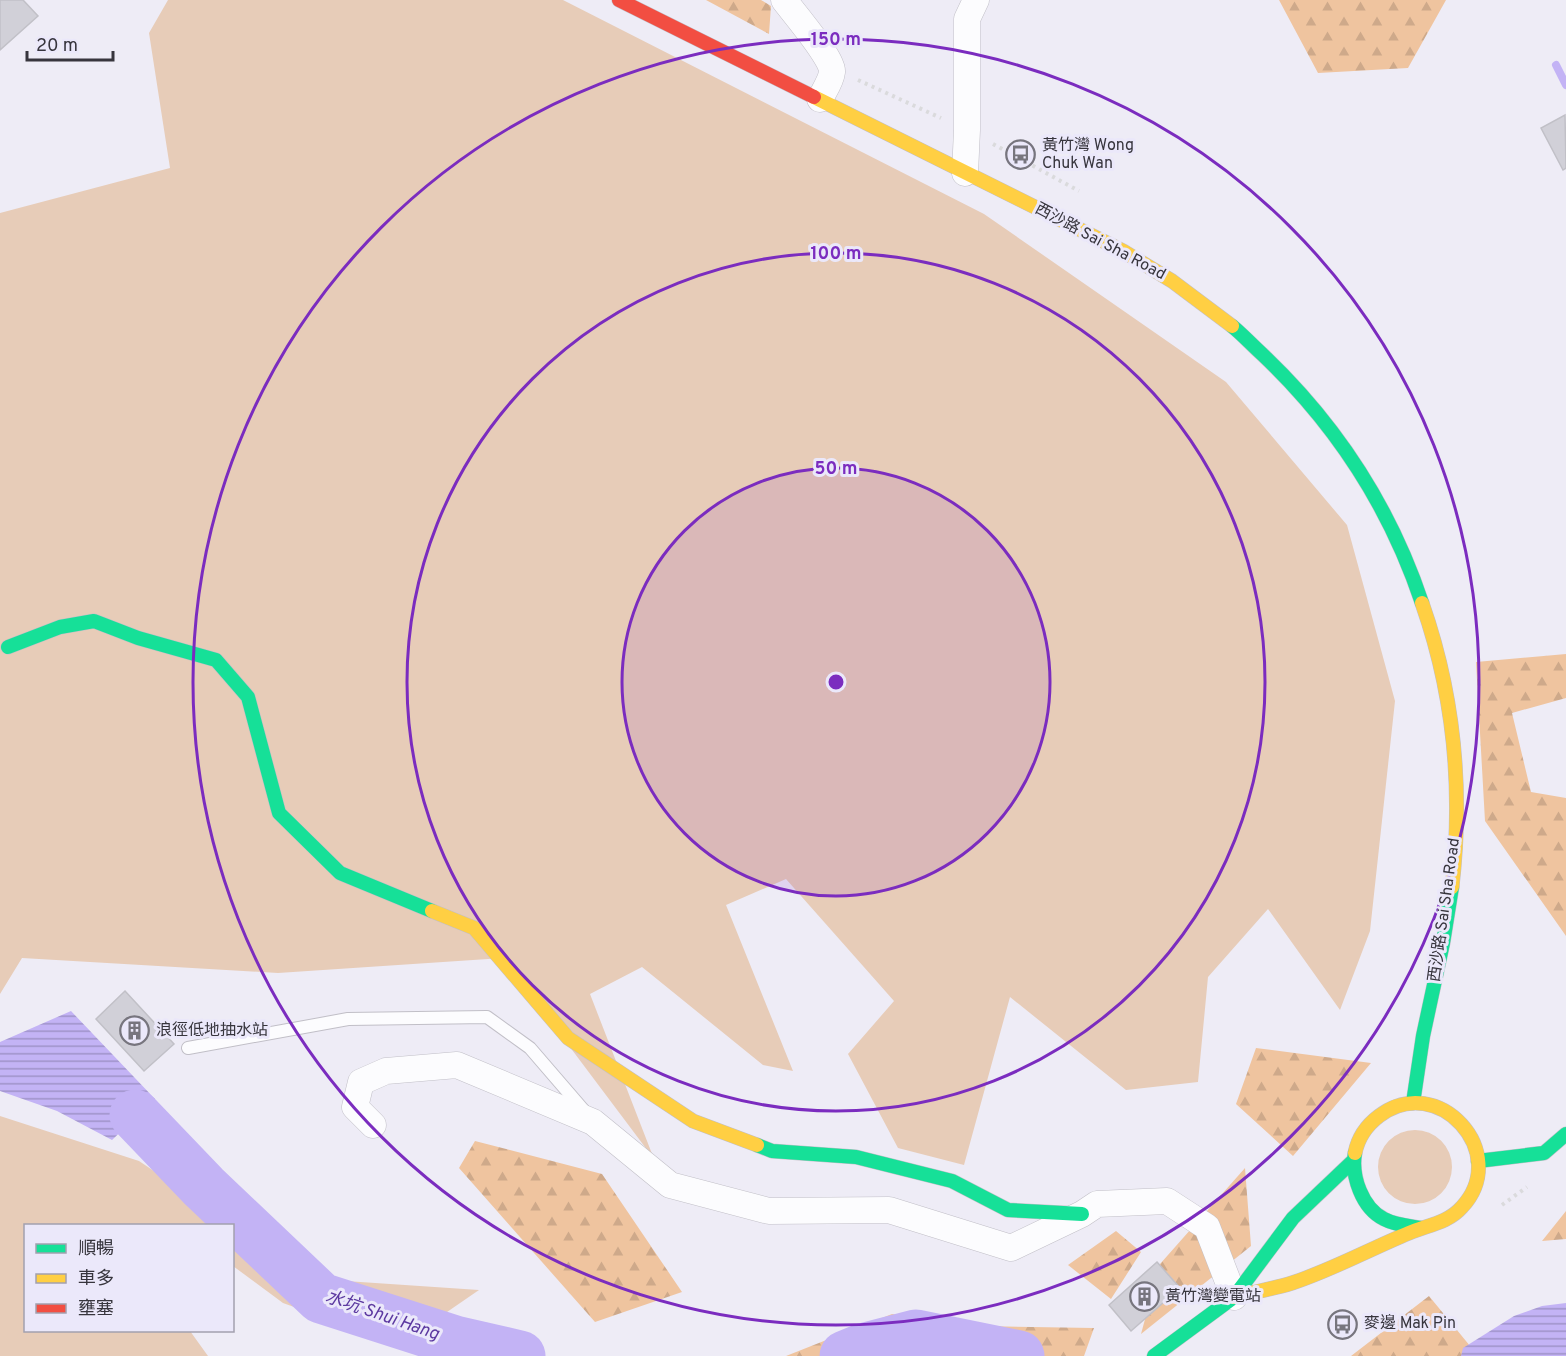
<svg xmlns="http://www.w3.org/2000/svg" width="1566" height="1356" font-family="Overpass,'Noto Sans TC',sans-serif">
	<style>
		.grass { fill: #e7ccb8 }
		.forest { fill: url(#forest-firs) }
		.water { fill: url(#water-rules) }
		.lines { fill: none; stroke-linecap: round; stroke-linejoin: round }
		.stream { stroke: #c3b3f5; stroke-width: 8 }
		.river { stroke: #c3b3f5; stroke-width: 51 }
		.building { fill: #d1d0d8; stroke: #c1c0c7; stroke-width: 1.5 }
		.lane-casing { stroke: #c1bfc7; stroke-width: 14 }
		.street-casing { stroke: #c1bfc7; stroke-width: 27 }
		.fast-casing { stroke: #c1bfc7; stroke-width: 15 }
		.slow-casing { stroke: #c1bfc7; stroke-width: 15 }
		.jam-casing { stroke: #c1bfc7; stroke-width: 15 }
		.path { stroke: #dadadc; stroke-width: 4; stroke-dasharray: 3 4.5; stroke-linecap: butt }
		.lane { stroke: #fcfcfe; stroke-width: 12 }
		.street { stroke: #fcfcfe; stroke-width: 26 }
		.fast { stroke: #16e098; stroke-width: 14 }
		.slow { stroke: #ffcf43; stroke-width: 14 }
		.jam { stroke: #f24e42; stroke-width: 14 }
		.ring { fill: none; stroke: #7b2cbf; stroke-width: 3 }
		.labels { text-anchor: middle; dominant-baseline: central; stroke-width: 6; stroke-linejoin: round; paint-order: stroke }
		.poi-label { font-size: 16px; fill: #37353d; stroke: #ebe8fa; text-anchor: start }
		.street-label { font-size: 16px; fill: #37353d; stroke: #ebe8fa }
		.water-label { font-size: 18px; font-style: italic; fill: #5c39a0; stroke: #ebe8fa }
		.centre { fill: #7b2cbf; stroke: #ebe8fa; stroke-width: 3 }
		.ring-label { font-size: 18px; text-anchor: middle; font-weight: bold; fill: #7b2cbf; stroke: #ebe8fa; stroke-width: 6; stroke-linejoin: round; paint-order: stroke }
	</style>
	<defs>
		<pattern id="forest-firs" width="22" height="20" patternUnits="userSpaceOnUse" patternTransform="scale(1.5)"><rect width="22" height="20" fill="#efc49f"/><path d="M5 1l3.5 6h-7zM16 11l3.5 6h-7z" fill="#cea98a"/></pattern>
		<pattern id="water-rules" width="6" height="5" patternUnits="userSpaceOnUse" patternTransform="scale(1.5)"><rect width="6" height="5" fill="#c3b3f5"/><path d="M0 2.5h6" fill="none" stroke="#9f92c8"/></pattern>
	</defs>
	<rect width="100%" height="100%" fill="#eeecf6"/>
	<!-- grass -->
	<path class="grass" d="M168 0H563L984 214 1226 382 1347 525 1395 701 1370 931 1340 1010 1268 909 1208 977 1198 1082 1126 1090 1010 997 964 1165 898 1148 848 1054 894 1001 786 879 726 905 793 1071 763 1065 642 967 590 994 654 1159 503 958 278 973 22 958 0 994V213L170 168 149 33Z
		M0 1116 139 1161 316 1279 479 1290 399 1345 283 1303 233 1266 232 1226H26V1330L190 1331 208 1356H0Z
		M1378 1167a37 37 0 1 1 74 0a37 37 0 1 1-74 0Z"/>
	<!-- forest -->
	<path class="forest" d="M706 0H761L771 6 769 34Z
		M1279 0H1446L1408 68 1318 73Z
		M1566 654V698L1512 713 1531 792 1566 798V936L1485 821 1476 662Z
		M1256 1048 1371 1063 1293 1156 1236 1104Z
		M475 1141 602 1174 682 1292 595 1322 459 1168Z
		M1245 1168 1251 1246 1141 1334 1160 1264Z
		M1566 1211V1239L1542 1241Z
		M1116 1231 1141 1252 1111 1299 1068 1265Z
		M1429 1296 1475 1352 1470 1356H1351Z
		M892 1314 980 1326 1094 1328 1084 1356H958L933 1343 891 1356H786Z"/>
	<!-- water -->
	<path class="water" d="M71 1011 155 1099 112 1140 57 1111 0 1091V1042Z
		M1566 1303V1356H1461L1463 1348 1514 1316 1542 1306Z"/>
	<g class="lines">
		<!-- stream -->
		<path class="stream" d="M1556 65 1566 85"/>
		<!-- river -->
		<path class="river" d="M135 1115 204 1187 321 1298 455 1341 520 1356
			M845 1356 862 1349 916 1335 1019 1356"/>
	</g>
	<!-- building -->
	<path class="building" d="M0 0H23L38 16 0 50Z
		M1565 115 1566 168 1563 170 1541 128Z
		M125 991 174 1044 144 1071 96 1019Z
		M1157 1262 1180 1288 1131 1331 1109 1305Z"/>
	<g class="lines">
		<defs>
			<path id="lane" d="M188 1048 348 1019 487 1017 530 1048 586 1113"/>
			<path id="street" d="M784 0C793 12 834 60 832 72 831 81 824 91 820 99
				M965 173 967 130V19L976 0
				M373 1125 355 1107 361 1082 386 1071 457 1065 593 1122 670 1185 769 1211 889 1210 1011 1248 1082 1214 1097 1204 1167 1201 1207 1227 1234 1297"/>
			<path id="fast" d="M1232 326C1243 335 1252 345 1262 354 1336 424 1390 507 1422 603
				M8 647 60 627 94 621 138 638 216 660 248 697 279 813 340 873 432 911
				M1413 1103 1423 1036 1443 943 1452 887
				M757 1145 772 1151 856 1157 952 1181 1008 1210 1082 1214
				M1355 1153C1351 1176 1362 1208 1384 1219 1395 1225 1409 1226 1421 1228
				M1478 1161 1544 1153 1566 1134
				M1154 1356 1234 1297 1293 1218 1354 1160"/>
			<path id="slow" d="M814 97 1123 251 1172 281 1232 326
				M1422 603C1454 694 1463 791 1452 887
				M432 911 474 928 568 1038 693 1121 757 1145
				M1234 1297C1253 1292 1273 1289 1292 1283 1332 1270 1370 1249 1409 1233 1428 1225 1448 1223 1462 1207 1512 1153 1438 1071 1379 1116 1367 1125 1358 1138 1355 1153"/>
			<path id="jam" d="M619 0 814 97"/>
		</defs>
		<!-- lane casing -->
		<use href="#lane" class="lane-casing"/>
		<!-- street casing -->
		<use href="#street" class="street-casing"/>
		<!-- fast casing -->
		<use href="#fast" class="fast-casing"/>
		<!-- slow casing -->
		<use href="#slow" class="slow-casing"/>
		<!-- jam casing -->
		<use href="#jam" class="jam-casing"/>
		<!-- path -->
		<path class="path" d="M858 80 941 118
			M993 144 1079 191
			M1502 1205 1527 1187"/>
		<!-- lane -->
		<use href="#lane" class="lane"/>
		<!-- street -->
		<use href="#street" class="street"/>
		<!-- fast -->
		<use href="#fast" class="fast"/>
		<!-- slow -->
		<use href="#slow" class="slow"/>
		<!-- jam -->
		<use href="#jam" class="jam"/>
	</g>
	<!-- distance rings -->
	<circle cx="836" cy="682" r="214" fill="#7b2cbf" fill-opacity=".12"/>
	<g class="ring">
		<circle cx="836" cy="682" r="214"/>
		<circle cx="836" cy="682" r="429"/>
		<circle cx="836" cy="682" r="643"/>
	</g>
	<!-- icons -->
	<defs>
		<symbol id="bus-ring" viewBox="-11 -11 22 22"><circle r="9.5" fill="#ebe8fa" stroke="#77757e" stroke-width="1.5"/><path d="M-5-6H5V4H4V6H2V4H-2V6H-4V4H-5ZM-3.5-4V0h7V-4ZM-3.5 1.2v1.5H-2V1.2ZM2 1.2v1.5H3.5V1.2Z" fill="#77757e"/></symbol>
		<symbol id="building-ring" viewBox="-11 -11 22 22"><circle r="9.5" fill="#ebe8fa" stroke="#77757e" stroke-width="1.5"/><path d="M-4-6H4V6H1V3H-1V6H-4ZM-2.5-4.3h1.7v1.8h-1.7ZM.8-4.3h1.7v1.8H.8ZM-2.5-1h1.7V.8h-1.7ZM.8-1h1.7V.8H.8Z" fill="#77757e"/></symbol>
	</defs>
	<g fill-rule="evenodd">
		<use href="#bus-ring" x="1004" y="138" width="33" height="33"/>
		<use href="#building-ring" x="118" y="1014" width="33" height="33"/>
		<use href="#building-ring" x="1128" y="1280" width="33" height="33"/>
		<use href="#bus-ring" x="1326" y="1308" width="33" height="33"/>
	</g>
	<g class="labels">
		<!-- poi labels -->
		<g class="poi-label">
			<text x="1042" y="146">黃竹灣 Wong<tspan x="1042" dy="18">Chuk Wan</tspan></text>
			<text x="156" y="1031">浪徑低地抽水站</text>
			<text x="1165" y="1297">黃竹灣變電站</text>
			<text x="1364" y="1324">麥邊 Mak Pin</text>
		</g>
		<!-- street labels -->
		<g class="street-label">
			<text transform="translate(1100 242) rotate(28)">西沙路 Sai Sha Road</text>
			<text transform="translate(1445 910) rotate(-82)">西沙路 Sai Sha Road</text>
		</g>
		<!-- water labels -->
		<g class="water-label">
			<text transform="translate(382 1316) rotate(19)">水坑 Shui Hang</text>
		</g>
	</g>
	<circle cx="836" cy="682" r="9" class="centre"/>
	<g class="ring-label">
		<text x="836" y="45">150 m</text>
		<text x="836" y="259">100 m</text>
		<text x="836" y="474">50 m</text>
	</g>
	<!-- legend -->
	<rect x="24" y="1224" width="210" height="108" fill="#ebe8fa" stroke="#a3a0ae" stroke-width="1.5"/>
	<rect x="36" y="1244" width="30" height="9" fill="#16e098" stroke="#a3a0ae" stroke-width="1.5"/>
	<text x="78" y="1254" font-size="18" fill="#37353d">順暢</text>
	<rect x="36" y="1274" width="30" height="9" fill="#ffcf43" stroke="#a3a0ae" stroke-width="1.5"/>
	<text x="78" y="1284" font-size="18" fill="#37353d">車多</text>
	<rect x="36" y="1304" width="30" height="9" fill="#f24e42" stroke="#a3a0ae" stroke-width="1.5"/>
	<text x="78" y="1314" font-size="18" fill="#37353d">壅塞</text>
	<!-- scale -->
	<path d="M27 51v9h86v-9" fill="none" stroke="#37353d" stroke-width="3"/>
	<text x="36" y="51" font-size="18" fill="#37353d" stroke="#ebe8fa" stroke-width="4.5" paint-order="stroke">20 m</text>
</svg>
